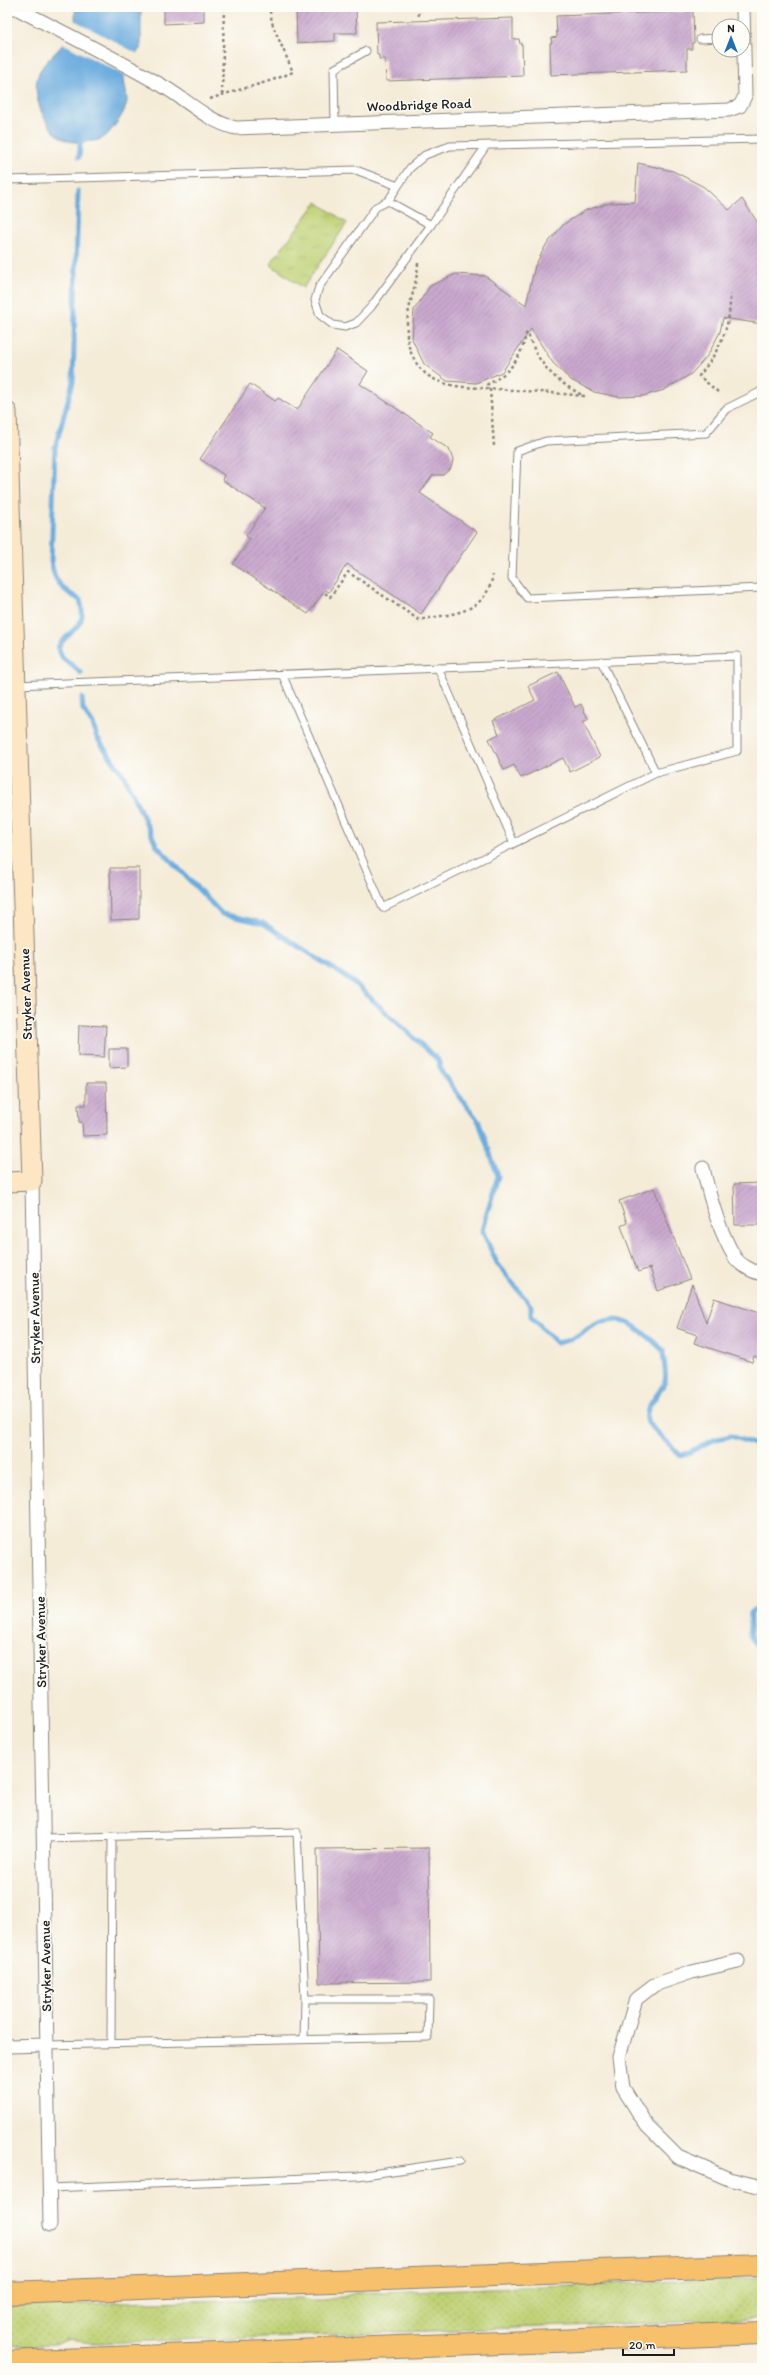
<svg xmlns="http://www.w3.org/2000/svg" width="769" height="2375" font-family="Itim,sans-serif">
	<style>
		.grass { fill: url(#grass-dots); stroke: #6e7749 }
		.park { fill: url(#park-tufts); stroke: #6e7749 }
		.water { fill: #6aacde; stroke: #43647d }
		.pier { fill: #f5ecd8 }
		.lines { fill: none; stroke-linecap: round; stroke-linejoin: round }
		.stream { stroke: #6aacde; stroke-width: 5 }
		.building { fill: url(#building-hatch) }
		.lane-casing { stroke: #88847a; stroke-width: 9 }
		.street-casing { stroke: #88847a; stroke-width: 15 }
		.secondary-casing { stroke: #88847a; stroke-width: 21 }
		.highway-casing { stroke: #88847a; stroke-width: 24 }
		.path { stroke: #88847a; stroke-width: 2.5; stroke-dasharray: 3 3; stroke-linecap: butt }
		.lane { stroke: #fff; stroke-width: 7 }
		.street { stroke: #fff; stroke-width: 13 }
		.secondary { stroke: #fce6c4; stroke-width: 19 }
		.highway { stroke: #f7c06c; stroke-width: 22 }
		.labels { text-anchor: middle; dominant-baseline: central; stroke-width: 3; stroke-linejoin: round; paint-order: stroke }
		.street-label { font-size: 14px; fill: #1c1c1c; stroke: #fdfcf7 }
	</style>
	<defs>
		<pattern id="grass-dots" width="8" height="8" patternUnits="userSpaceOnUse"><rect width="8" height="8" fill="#bfd276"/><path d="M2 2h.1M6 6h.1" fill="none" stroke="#a4b466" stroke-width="1.8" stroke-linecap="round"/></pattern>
		<pattern id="park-tufts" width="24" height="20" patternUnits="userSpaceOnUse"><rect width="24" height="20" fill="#bfd276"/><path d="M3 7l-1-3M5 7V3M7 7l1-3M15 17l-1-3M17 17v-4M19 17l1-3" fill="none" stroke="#a4b466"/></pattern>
		<pattern id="building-hatch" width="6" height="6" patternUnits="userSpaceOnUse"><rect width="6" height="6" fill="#c9a8ce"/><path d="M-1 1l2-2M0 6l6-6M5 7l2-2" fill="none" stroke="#ac90b0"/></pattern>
	</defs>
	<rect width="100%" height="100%" fill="#fdfcf7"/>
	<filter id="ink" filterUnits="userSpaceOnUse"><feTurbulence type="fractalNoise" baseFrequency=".025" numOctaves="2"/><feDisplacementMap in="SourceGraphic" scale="8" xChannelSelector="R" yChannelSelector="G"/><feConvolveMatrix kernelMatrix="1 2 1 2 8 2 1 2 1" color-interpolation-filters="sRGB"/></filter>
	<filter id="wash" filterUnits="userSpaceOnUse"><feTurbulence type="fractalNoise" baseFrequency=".012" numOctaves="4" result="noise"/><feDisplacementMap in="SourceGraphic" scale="16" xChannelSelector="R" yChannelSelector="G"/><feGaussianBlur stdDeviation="0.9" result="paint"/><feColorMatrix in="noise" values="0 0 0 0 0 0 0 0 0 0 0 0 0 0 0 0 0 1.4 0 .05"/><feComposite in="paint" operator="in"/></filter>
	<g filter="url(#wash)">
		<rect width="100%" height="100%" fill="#f5ecd8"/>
		<!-- grass -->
		<path class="grass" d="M762 2278V2319L96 2343 65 2340 54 2345 7 2347V2306L301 2298C318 2305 338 2299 355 2293Z"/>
		<!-- park -->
		<path class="park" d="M317 202 347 223 303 288 270 264Z"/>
		<!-- water -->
		<path class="water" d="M76 7H141V48C135 54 125 68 124 77 124 85 127 93 127 101 126 112 114 127 107 135 98 143 87 141 76 142 50 143 30 98 38 76 43 61 55 55 64 43 68 38 73 28 75 22 76 17 74 12 76 7Z"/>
		<!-- pier -->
		<path class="pier" d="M74 20 138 54 126 76 62 43Z"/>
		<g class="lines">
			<!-- stream -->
			<path class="stream" d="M79 157 81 136
				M78 191 73 382 55 448 51 561C54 582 62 590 80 600 89 628 70 628 58 647L62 657 81 673
				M82 698 83 710 93 724 97 738 124 776 157 846 222 914 263 923 352 981 438 1060 442 1073 479 1122 498 1176 482 1230 497 1263 531 1306V1316L557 1343C574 1340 579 1334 593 1326 622 1308 642 1332 663 1350 663 1358 667 1373 665 1381 660 1396 642 1406 648 1423L681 1456 716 1439 731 1436 762 1447
				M762 1602 750 1613V1636L758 1646 762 1662"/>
		</g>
		<g id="blocks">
			<!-- building -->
			<path class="building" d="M164 7H204V22L164 24Z
				M296 7H356L357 33H335V41L297 43Z
				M693 11 694 43H692V49H687V70L551 75 550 43H552L551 38 557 37 556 16Z
				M513 18V39H519L520 44H522L523 76 386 81 385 59H379V55H377L376 22Z
				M638 163 673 171 704 187 729 210 742 199 762 229V324L723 318 720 332 708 355 691 374 664 390 643 396 619 397 594 392 571 380 553 363 531 329 502 372 476 383 447 381 424 364 412 339 414 310 430 286 456 274 485 276 526 305 535 266 546 245 564 224 586 210 610 203 635 202Z
				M337 350 368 371 360 384 433 433 430 437 449 449 453 460 451 468 443 475H433L420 493 477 532 421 614 347 564 329 592 325 590 308 614 233 564 250 539 246 536 265 508 222 480 224 475 200 459 250 384 275 401 278 398 297 410Z
				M558 672 575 707 581 704 588 719 583 722 600 757 570 772 563 758 521 778 514 765 504 770 489 739 499 734 493 721 535 700 528 686Z
				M110 868H139V919L111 920Z
				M79 1025 106 1026 104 1057 78 1056Z
				M109 1049H127V1067L109 1068Z
				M86 1083H106L107 1135 83 1136 82 1122H79L78 1105H86Z
				M762 1183V1225H735L734 1184Z
				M654 1188 690 1279 658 1291 650 1268 638 1272 621 1226 627 1223 619 1201Z
				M692 1284 706 1323 714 1298 762 1314V1359L754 1356 752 1362 694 1343 697 1335 677 1328Z
				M429 1848 430 1982 319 1983 317 1849Z"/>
		</g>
	</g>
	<g filter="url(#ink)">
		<use href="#blocks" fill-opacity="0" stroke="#88847a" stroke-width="1"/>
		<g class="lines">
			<defs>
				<path id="lane" d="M700 39 719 38
					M335 125 334 69 366 51
					M486 146 431 225 388 201 410 168 425 155 450 146 762 139
					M7 180 356 170 398 186
					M388 201 376 207 319 287 315 300 320 315 333 325 345 327 356 323 371 307 431 225
					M762 391 726 409 706 433 546 441 517 451 512 578 527 598 762 588
					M601 661 656 773
					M438 668 514 843
					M16 685 737 656V751L656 773 383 908 282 674
					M44 1838 297 1832 305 1999H429L428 2037 47 2045
					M304 2039 305 1999
					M111 2043 112 1836
					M49 2188 358 2176 460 2161"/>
				<path id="street" d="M7 8H16C64 33 113 57 161 85 186 99 208 122 236 128L729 110 740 106 745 96 743 7
					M703 1168C709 1195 720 1232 734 1256 738 1264 753 1272 762 1274
					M32 1181 50 2225
					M738 1961 692 1972 654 1985 636 1999 619 2057 623 2088 647 2126 678 2157 729 2179 762 2187
					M7 2046 47 2045"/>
				<path id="secondary" d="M7 412 32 1181 7 1182"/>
				<path id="highway" d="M7 2293 762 2265
					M7 2362 762 2333"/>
			</defs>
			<!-- lane casing -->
			<use href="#lane" class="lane-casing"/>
			<!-- street casing -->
			<use href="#street" class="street-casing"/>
			<!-- secondary casing -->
			<use href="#secondary" class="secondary-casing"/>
			<!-- highway casing -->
			<use href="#highway" class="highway-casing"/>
			<!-- path -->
			<path class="path" d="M418 7 419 17
				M646 7 650 11
				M222 95 224 7
				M210 99C238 89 266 84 293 72L273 26 269 7
				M418 263C417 288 405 310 407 335 408 351 417 370 432 378 451 389 475 387 497 389 526 391 555 393 584 396 555 381 538 365 528 333L526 334C521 359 509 374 486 385L487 388
				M490 389 494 446
				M718 392 699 376C719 351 731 328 730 294
				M325 593 330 597 348 572 419 620C453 613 485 615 493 575"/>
			<!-- lane -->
			<use href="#lane" class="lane"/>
			<!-- street -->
			<use href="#street" class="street"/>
			<!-- secondary -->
			<use href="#secondary" class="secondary"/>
			<!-- highway -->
			<use href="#highway" class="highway"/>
		</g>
	</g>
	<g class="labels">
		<!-- street labels -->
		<g class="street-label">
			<text transform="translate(419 105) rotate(-2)">Woodbridge Road</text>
			<text transform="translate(26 994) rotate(-92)">Stryker Avenue</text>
			<text transform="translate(35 1318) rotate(-91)">Stryker Avenue</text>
			<text transform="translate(41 1642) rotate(-91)">Stryker Avenue</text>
			<text transform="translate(46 1966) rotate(-91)">Stryker Avenue</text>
		</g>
	</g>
	<!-- margin -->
	<rect width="769" height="2375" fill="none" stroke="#fdfcf7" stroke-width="24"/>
	<!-- north arrow -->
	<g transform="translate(731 38)"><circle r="19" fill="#fdfcf7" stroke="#a3a29f"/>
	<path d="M0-3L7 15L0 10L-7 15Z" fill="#1f6fb2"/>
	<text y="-6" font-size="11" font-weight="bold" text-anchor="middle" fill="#1c1c1c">N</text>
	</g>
	<!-- scale -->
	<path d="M623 2349v6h51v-6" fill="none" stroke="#1c1c1c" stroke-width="2"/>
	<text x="629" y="2349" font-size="12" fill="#1c1c1c" stroke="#fdfcf7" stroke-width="3" paint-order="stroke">20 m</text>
</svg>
